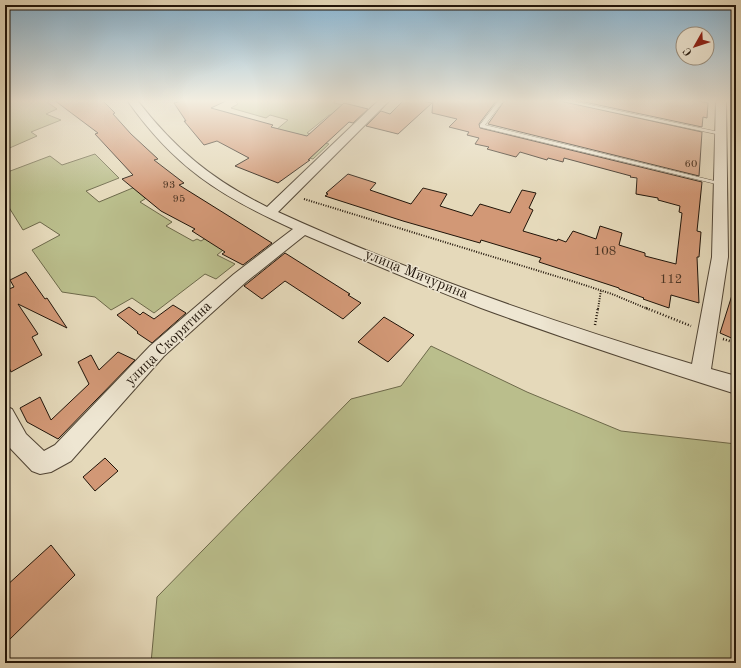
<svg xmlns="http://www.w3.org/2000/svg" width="741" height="668" font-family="'Old Standard TT',serif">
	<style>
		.green { fill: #babe8c; stroke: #6d694a }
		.building { fill: #d29876; stroke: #201409 }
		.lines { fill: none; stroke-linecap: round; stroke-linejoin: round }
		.lane-casing { stroke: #514535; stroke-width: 1 }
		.street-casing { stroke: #514535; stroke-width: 2 }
		.path-far1 { stroke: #201409; stroke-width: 2; stroke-dasharray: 1 1.5; stroke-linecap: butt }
		.path { stroke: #201409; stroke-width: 2.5; stroke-dasharray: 1 2; stroke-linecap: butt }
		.lane { fill: #eee6d2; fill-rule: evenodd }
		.street { fill: #eee6d2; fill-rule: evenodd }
		.labels { text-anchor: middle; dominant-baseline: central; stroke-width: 3; stroke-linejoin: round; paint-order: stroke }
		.far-number-label { font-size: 11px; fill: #4c3524 }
		.number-label { font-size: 13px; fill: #4c3524 }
		.street-label { font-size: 15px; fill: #201409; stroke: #eee6d2 }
	</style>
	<rect width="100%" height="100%" fill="#e5d9ba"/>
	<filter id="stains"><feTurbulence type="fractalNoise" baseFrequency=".005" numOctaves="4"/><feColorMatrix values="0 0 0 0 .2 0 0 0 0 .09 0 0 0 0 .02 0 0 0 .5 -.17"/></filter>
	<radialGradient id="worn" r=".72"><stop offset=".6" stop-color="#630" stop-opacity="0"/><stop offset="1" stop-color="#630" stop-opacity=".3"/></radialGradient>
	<!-- green -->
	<path class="green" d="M5 100H52L47 102 57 109 46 114 61 120 31 132 37 136 5 150Z
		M234 100H336L334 103 349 106 332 115H329L307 133 312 134 308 139 329 144 313 159 301 156 270 135 288 120 270 115 266 118 231 108 238 104Z
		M95 154 119 178 86 191 99 202 135 187 148 197 140 202 172 222 166 226 193 241 197 239 201 241 211 235 228 246 217 255 235 264 216 279 205 274 154 313 132 298 111 310 95 297 62 292 32 250 60 235 40 222 23 230 5 201V173L50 156 62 165Z
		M431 346 527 392 621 431 736 444V663H151L157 597 351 399 401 386Z"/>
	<!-- building -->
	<path class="building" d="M54 100H102L115 113 113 114 131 134 158 159 154 160 184 183 179 185 272 243 243 265 222 254 225 252 192 231 195 229 161 211 122 179 133 175 95 134 98 133Z
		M186 100H228L211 108 273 125 271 127 307 136 344 103 368 109 353 123 349 122 308 160H310L278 183 235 166 249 158 217 141 204 145 184 121H186L174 103Z
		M404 100H417L432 103 398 134 366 126 381 111 390 114Z
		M433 100H497L479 124 480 128 702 182 697 231 701 232 699 257H697L699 303 671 295 669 308 643 299 644 298 619 289V288L539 262 541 258 481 240 480 243 403 221 325 196 328 194 326 193 348 174 376 183 370 190 411 204 423 188 447 194 440 206 472 216 480 204 510 213 522 190 536 193 529 208 533 210 523 231 557 241 558 239 566 242 573 231 596 239 600 226 622 233 619 245 645 253V256L676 264 682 213 679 212 680 206 658 200V198L636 194 637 178 630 177 631 176 564 158 563 162 548 158 547 160 520 152 516 157 487 149 489 147 475 144 479 138 467 135 469 132 449 127 457 119 432 113Z
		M505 100H556L702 132 699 176 488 124Z
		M575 100H695L708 103 707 118 703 117 702 127Z
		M285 253 350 294 348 295 361 303 343 319 285 281 262 299 244 286Z
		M26 272 45 299 47 298 67 328 18 304 38 334 32 337 42 355 11 372 5 359V283L9 289 14 287 10 280Z
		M733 292 736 293V340L720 333Z
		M173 305 186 313 152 343 137 333 138 332 117 315 129 307 140 315 143 312 154 319Z
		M384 317 414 335 388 362 358 342Z
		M118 352 135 360 58 439 27 422 20 408 40 397 51 420 89 384 78 362 91 355 99 370Z
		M105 458 118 471 95 491 83 477Z
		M51 545 75 575 5 644V587Z"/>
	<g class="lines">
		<defs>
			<path id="lane" d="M499 100H504L485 125 723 183 720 185 480 127V125Z
				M557 100H567L724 133 721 135Z"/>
			<path id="street" d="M127 100H137C176 150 211 179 267 207L379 100H390L278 212C411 273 552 322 692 364L712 257 716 100H726L728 257 711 369 736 376V394C651 367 565 339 481 308 422 285 363 260 305 235L246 282 164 356 71 461 51 472 40 474 32 471 10 448 5 438V406L12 409 26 434 44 451 55 445 150 346 234 274 293 229C220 196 174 167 127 100Z
				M730 100H736V103L732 102Z"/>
		</defs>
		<!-- lane casing -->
		<use href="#lane" class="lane-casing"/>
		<!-- street casing -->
		<use href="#street" class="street-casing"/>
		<!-- path-far1 -->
		<path class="path-far1" d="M304 199 575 282 612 294 648 309
			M598 309 601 290"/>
		<!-- path -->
		<path class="path" d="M646 308 691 326
			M595 325 598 308
			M723 339 736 343"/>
		<!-- lane -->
		<use href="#lane" class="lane"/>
		<!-- street -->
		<use href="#street" class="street"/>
	</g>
	<!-- sky -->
	<linearGradient id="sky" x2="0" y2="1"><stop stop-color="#88b6d5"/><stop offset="0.52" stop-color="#f3eee0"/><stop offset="1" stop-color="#f3eee0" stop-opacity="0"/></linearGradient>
	<rect width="741" height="194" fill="url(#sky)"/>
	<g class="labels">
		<!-- far-number labels -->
		<g class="far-number-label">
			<text x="691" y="164">60</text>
			<text x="169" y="185">93</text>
			<text x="179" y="199">95</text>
		</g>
		<!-- number labels -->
		<g class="number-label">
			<text x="605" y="251">108</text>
			<text x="671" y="279">112</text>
		</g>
		<!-- street labels -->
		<g class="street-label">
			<text transform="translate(416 275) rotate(22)">улица Мичурина</text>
			<text transform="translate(169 344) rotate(-44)">улица Скорятина</text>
		</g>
	</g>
	<!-- margin -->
	<rect width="741" height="668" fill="none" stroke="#e5d9ba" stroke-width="20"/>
	<rect x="6" y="6" width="729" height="656" fill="none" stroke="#201409" stroke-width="2"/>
	<rect x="10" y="10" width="721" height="648" fill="none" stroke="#201409"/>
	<!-- north arrow -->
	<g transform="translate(695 46) rotate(231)"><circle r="19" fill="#eee6d2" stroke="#9c9282"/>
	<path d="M0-3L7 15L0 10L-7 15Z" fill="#8f2418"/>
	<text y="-6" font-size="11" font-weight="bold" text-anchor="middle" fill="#201409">С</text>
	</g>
	<rect width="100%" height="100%" filter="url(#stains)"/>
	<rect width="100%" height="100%" fill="url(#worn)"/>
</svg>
